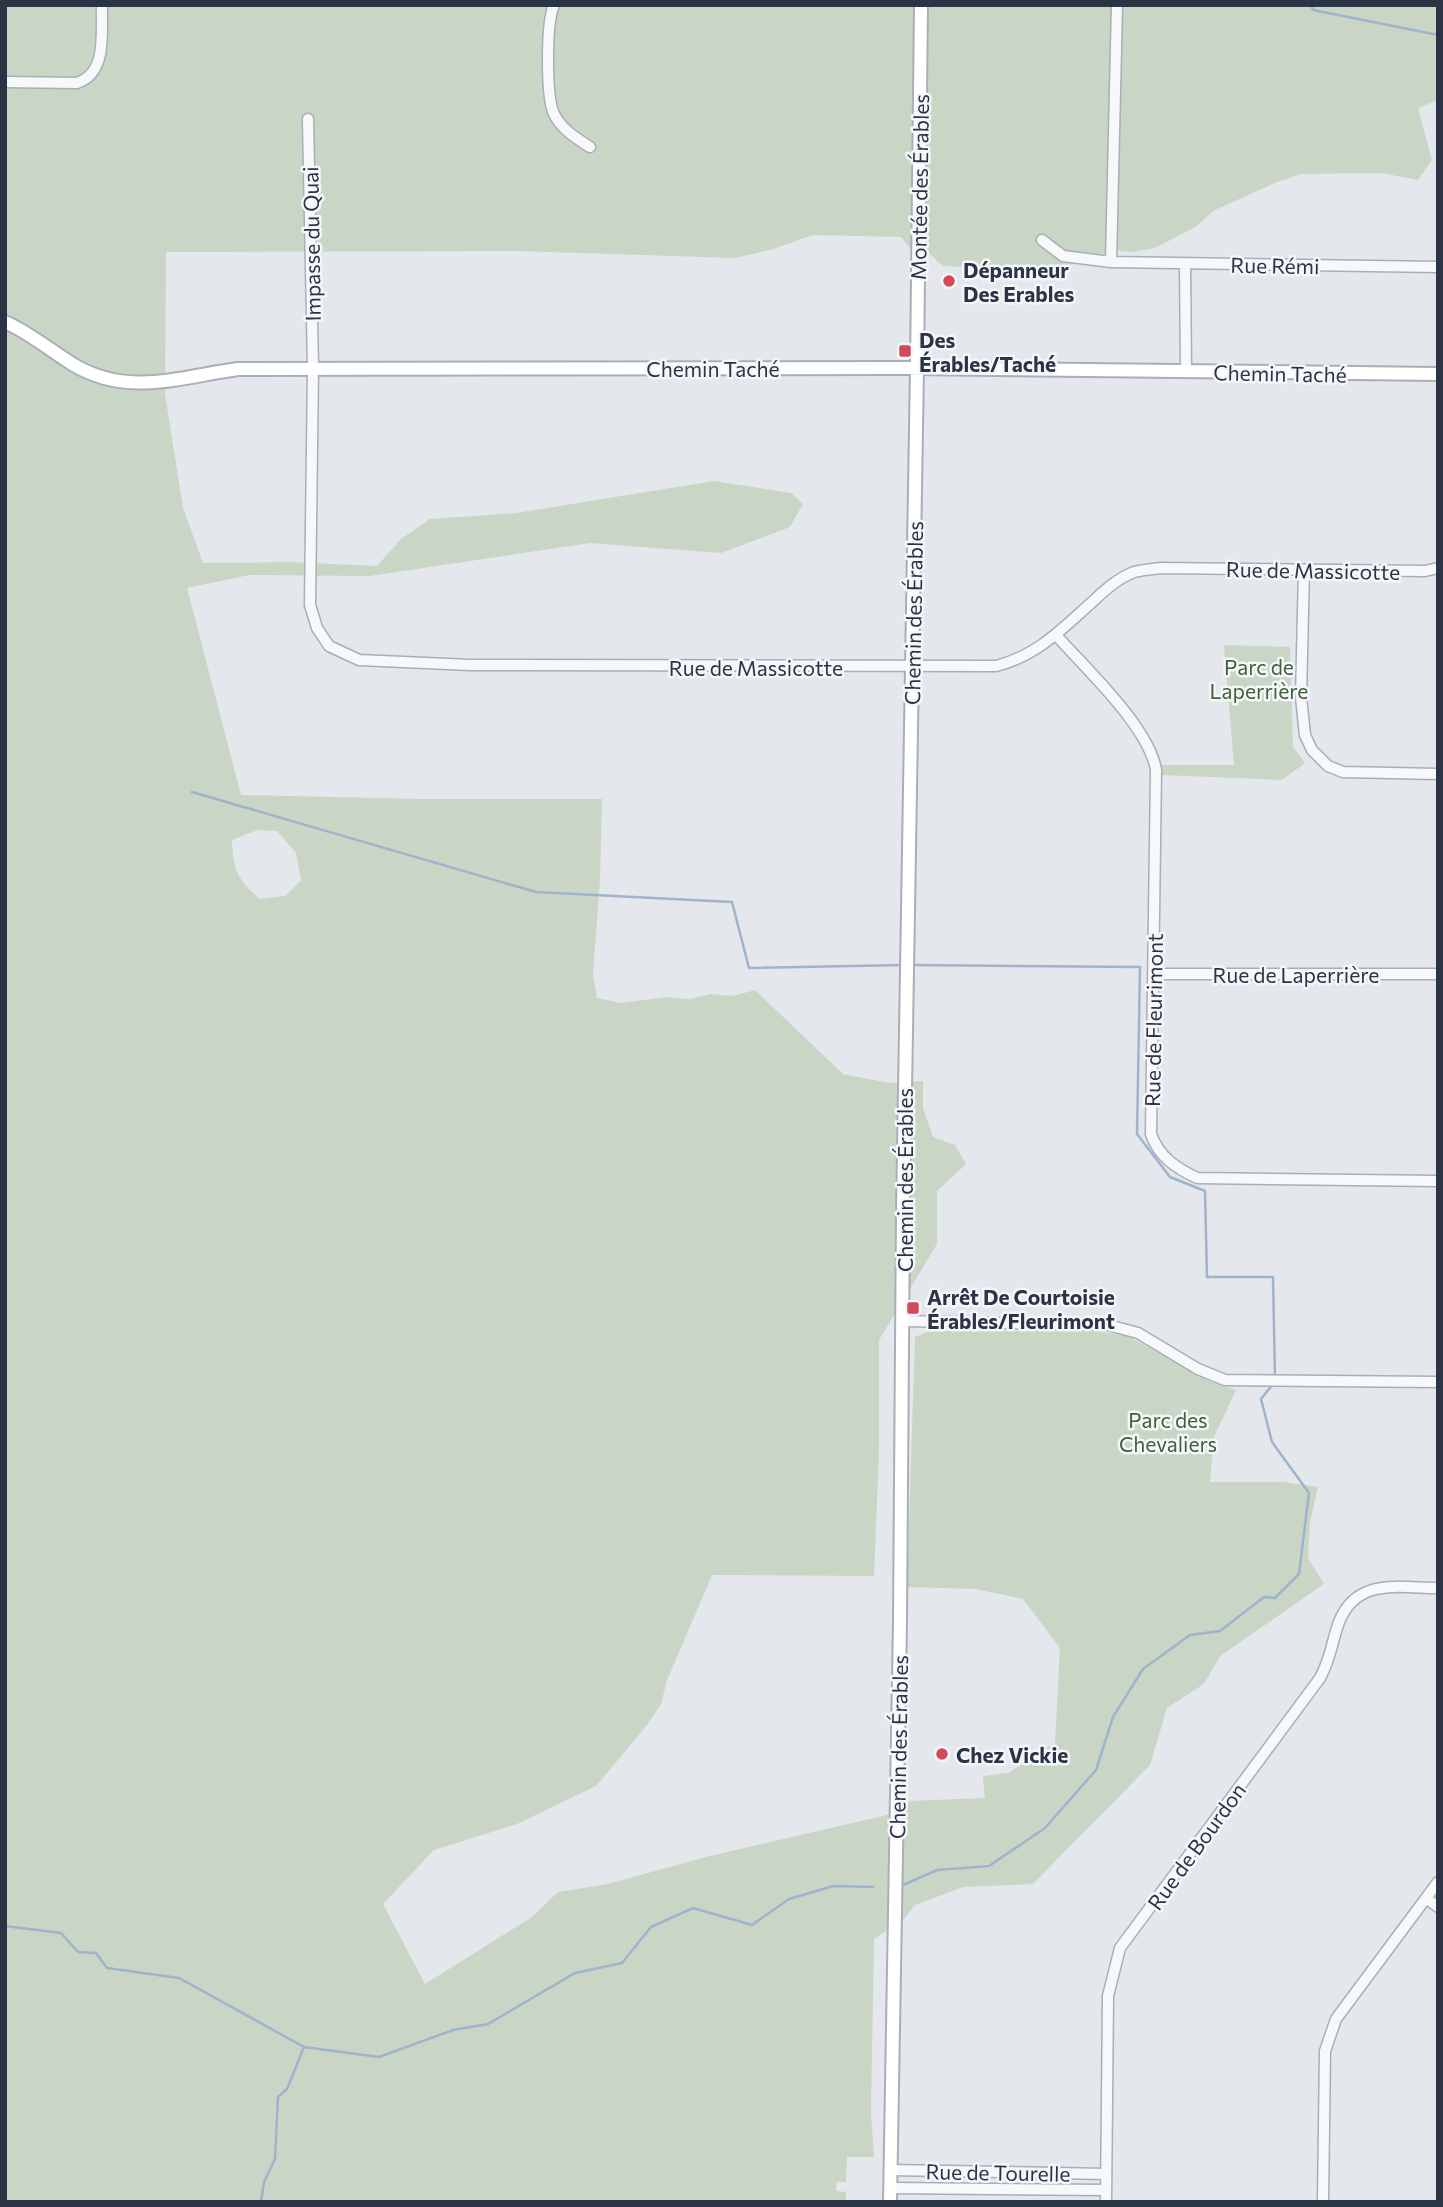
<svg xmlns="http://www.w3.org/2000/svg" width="1443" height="2207" font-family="Commissioner,sans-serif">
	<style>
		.green { fill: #c9d6c5; fill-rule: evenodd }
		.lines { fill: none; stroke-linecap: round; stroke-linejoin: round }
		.stream { stroke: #9fb4cc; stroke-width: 2.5 }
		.street-casing { stroke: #a9aeb7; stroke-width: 13 }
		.secondary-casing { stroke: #a9aeb7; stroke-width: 16 }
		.street { stroke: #f7f8fa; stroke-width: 10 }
		.secondary { stroke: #fff; stroke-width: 12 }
		.poi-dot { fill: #d1495b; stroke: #f4f6f9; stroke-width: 2.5 }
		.labels { text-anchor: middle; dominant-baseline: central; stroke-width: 5; stroke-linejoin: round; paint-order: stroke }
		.street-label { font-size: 21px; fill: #2b3445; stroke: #f4f6f9 }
		.poi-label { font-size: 21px; font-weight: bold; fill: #2b3445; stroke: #f4f6f9; text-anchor: start }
		.park-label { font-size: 21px; fill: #3f6138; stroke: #f4f6f9 }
	</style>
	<rect width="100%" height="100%" fill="#e4e7ec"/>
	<!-- green -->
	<path class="green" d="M5 5H1438V100L1418 108 1432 160 1418 180 1381 173 1301 174 1277 182 1213 211 1197 226 1155 248 1131 252 1113 250 1062 268 1015 265 992 268 943 266 930 254 909 247 901 237 813 235 773 249 735 258 518 251 166 252 165 394 183 508 203 563 290 562 377 566 401 539 430 519 516 513 714 481 791 493 803 504 790 527 721 553 590 543 370 576 249 575 187 588 241 795 424 799H602L600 880 593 974 597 998 621 1003 667 997 690 999 711 994 733 996 755 990 843 1074 889 1083 923 1081V1108L933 1137 955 1145 966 1164 937 1191V1244L879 1340V1451L874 1576 712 1575 667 1680 661 1704 647 1725 596 1786 517 1824 434 1850 383 1904 425 1984 532 1917 558 1892 608 1884 706 1857 904 1811 909 1801 985 1798 983 1776 1008 1773 1055 1743 1060 1648 1023 1599 976 1589 907 1587 915 1337 929 1331H1094L1128 1336 1209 1381 1236 1390 1214 1437 1210 1482H1284L1318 1487 1310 1522 1308 1558 1324 1584 1220 1656 1204 1684 1167 1708 1150 1765 1033 1884 963 1887 915 1905 904 1919 874 1939 871 2113 874 2157H847L846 2182H837L836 2191 846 2192V2200L5 2202ZM257 830 277 831 296 853 301 880 285 896 260 899C237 879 233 870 232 840Z
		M1224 645 1290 647 1293 747 1305 763 1282 780 1162 775V765H1234Z"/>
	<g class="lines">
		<!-- stream -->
		<path class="stream" d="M1311 5 1313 10 1438 35
			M192 792 536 892 732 902 749 968 903 965
			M910 965 1140 967 1137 1134 1170 1177 1205 1191 1207 1277H1273L1275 1378
			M903 1885 937 1870 989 1866 1045 1828 1096 1770 1113 1717 1143 1669 1190 1635 1220 1631 1264 1597 1275 1598 1299 1574 1309 1493 1272 1442 1261 1399 1273 1384
			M5 1926 61 1933 78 1952 96 1953 107 1968 179 1978 304 2047 379 2057 453 2030 488 2024 575 1973 622 1963 651 1927 693 1908 752 1925 789 1899 833 1886 873 1887
			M261 2202 264 2182 275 2159 278 2097 287 2089 304 2047"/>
		<defs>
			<path id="street" d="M554 5C546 23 546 97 554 114 562 130 576 138 590 147
				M5 82 77 83C108 73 101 32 102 5
				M308 119 313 368 310 605 317 628 329 646 359 660 470 665 996 666C1036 656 1060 631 1090 604 1103 592 1116 579 1134 572 1142 570 1152 569 1161 568L1425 571 1438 568
				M1042 240 1063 256 1111 262 1438 267
				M1111 262 1117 5
				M1185 264 1186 372
				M1304 570 1301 697 1305 735 1312 750 1328 766 1343 772 1438 774
				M1056 635C1086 669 1149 727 1156 770L1151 1134C1159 1157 1176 1168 1197 1178L1438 1181
				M1153 974H1438
				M903 1321 1108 1325 1138 1333 1198 1369 1225 1380 1438 1382
				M1426 1898 1438 1907
				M890 2170 1106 2174
				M890 2188 1106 2190
				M1106 2202 1108 1996 1120 1948 1320 1678C1331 1658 1332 1641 1339 1622 1357 1577 1399 1588 1438 1588
				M1323 2202 1325 2051 1336 2019 1438 1882"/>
			<path id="secondary" d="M5 322C30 333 51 351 74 365 128 397 180 377 238 369L908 368 1438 374
				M890 2202 900 1621 903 1211 917 368 921 5"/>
		</defs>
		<!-- street casing -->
		<use href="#street" class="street-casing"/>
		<!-- secondary casing -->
		<use href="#secondary" class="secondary-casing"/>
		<!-- street -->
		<use href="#street" class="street"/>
		<!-- secondary -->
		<use href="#secondary" class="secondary"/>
	</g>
	<!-- markers -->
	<g class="poi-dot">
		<circle cx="949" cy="281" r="7"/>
		<rect x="898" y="344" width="14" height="14" rx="3.5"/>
		<rect x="906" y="1301" width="14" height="14" rx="3.5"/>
		<circle cx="942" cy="1754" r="7"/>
	</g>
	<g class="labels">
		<!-- street labels -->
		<g class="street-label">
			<text transform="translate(919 187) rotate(-89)">Montée des Érables</text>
			<text transform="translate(311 244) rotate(-91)">Impasse du Quai</text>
			<text transform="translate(1275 265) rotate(1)">Rue Rémi</text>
			<text x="713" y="368">Chemin Taché</text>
			<text transform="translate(1280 373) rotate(1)">Chemin Taché</text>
			<text transform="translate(1313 570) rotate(1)">Rue de Massicotte</text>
			<text transform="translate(913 613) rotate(-89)">Chemin des Érables</text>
			<text x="756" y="667">Rue de Massicotte</text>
			<text x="1296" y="974">Rue de Laperrière</text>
			<text transform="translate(1153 1020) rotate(-89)">Rue de Fleurimont</text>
			<text transform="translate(904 1180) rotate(-90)">Chemin des Érables</text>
			<text transform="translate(898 1747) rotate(-89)">Chemin des Érables</text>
			<text transform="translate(1196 1846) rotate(-54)">Rue de Bourdon</text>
			<text transform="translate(998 2172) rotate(1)">Rue de Tourelle</text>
		</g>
		<!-- poi labels -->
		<g class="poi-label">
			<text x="963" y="269">Dépanneur<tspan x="963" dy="24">Des Erables</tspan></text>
			<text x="919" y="339">Des<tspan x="919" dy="24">Érables/Taché</tspan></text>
			<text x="927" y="1296">Arrêt De Courtoisie<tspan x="927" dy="24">Érables/Fleurimont</tspan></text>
			<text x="956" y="1754">Chez Vickie</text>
		</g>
		<!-- park labels -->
		<g class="park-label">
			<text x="1259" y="666">Parc de<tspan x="1259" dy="24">Laperrière</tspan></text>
			<text x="1168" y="1419">Parc des<tspan x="1168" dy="24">Chevaliers</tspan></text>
		</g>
	</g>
	<!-- border -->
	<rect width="1443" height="2207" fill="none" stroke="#2b3445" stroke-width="14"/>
</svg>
